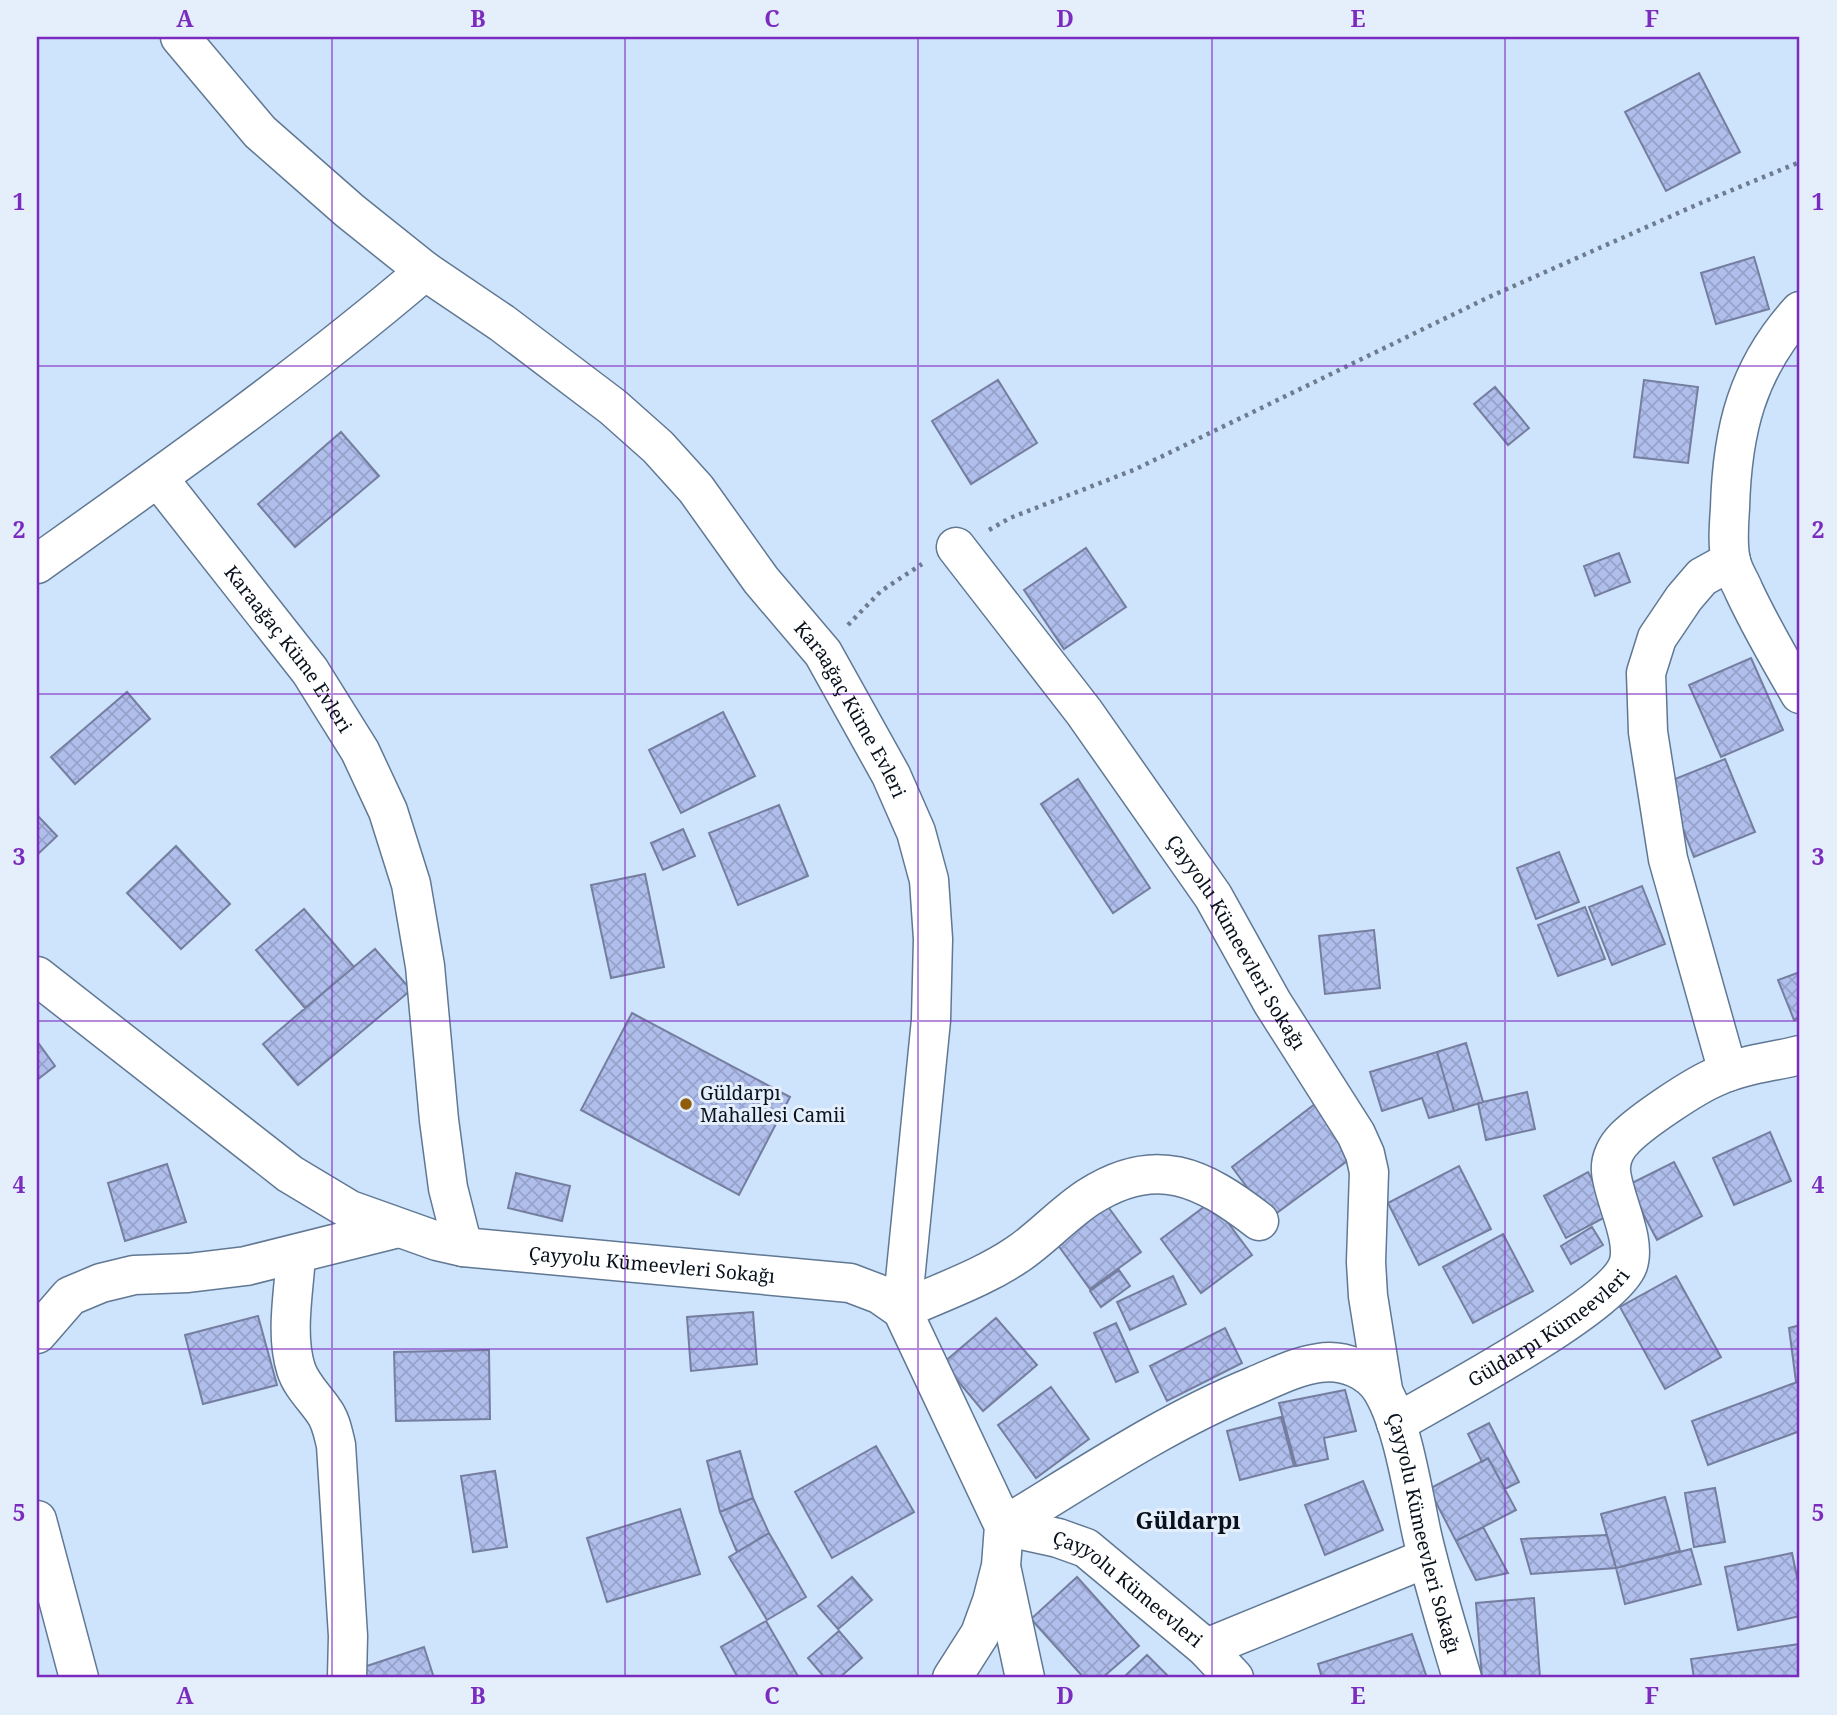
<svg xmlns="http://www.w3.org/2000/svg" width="1837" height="1715" font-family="'Noto Serif',serif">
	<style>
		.building { fill: url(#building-cross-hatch); stroke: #757e9f; stroke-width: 2 }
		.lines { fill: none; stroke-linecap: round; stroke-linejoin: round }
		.minor-casing { stroke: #607893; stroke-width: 41 }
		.path { stroke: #6d7c8f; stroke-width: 4.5; stroke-dasharray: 3.5 5; stroke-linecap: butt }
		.minor { stroke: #fff; stroke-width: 38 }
		.grid { fill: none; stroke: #7b2cbf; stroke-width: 2; stroke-opacity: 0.55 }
		.poi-dot { fill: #8f5e0c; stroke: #e5effc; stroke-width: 2.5 }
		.labels { text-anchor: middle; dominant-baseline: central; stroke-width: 6; stroke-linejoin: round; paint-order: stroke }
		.street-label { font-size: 19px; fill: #08111c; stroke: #e5effc }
		.poi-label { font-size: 19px; fill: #08111c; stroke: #e5effc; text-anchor: start }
		.quarter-label { font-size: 23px; font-weight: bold; fill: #08111c; stroke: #e5effc }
		.neatline { fill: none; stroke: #7b2cbf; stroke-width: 2.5 }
		.grid-label { font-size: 23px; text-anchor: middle; font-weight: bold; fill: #7b2cbf }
	</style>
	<defs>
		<pattern id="building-cross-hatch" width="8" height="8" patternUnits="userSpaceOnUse" patternTransform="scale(1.75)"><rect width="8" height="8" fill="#b0beec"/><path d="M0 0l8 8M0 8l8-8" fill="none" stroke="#96a2ca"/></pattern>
	</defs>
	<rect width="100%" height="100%" fill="#cee3fc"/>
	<!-- building -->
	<path class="building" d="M1699 73 1740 152 1666 191 1625 112Z
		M1754 257 1769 309 1716 324 1701 273Z
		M998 380 1037 443 971 484 932 421Z
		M1644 380 1698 387 1688 463 1634 457Z
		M1495 387 1529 428 1508 445 1474 404Z
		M341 432 379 476 295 547 258 504Z
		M1086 548 1126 607 1064 649 1024 590Z
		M1619 553 1630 582 1595 596 1584 566Z
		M1751 658 1783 730 1721 757 1689 685Z
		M127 692 150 719 75 784 51 757Z
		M723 712 755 776 681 813 649 750Z
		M1725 759 1755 832 1694 857 1665 783Z
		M1078 779 1150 888 1113 913 1041 804Z
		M779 805 808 876 738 905 709 833Z
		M37 815 57 836 37 855Z
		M683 829 695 856 663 870 651 843Z
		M176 846 230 904 181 949 127 893Z
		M1559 852 1579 902 1536 919 1517 868Z
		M645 874 664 967 611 978 591 885Z
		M1642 886 1665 944 1612 965 1589 907Z
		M1585 907 1605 959 1558 976 1538 925Z
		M304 909 354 967 305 1008 256 950Z
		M1374 930 1380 988 1325 994 1319 936Z
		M375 949 411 990 298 1085 263 1044Z
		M1800 972V1017L1794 1020 1778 980Z
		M632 1013 790 1097 739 1195 581 1110Z
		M37 1041 55 1066 37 1080Z
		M1466 1043 1483 1102 1454 1111 1437 1052Z
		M1437 1052 1454 1111 1429 1118 1422 1098 1382 1111 1370 1072Z
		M1527 1092 1535 1129 1486 1140 1478 1103Z
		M1315 1104 1354 1156 1270 1218 1232 1167Z
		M1770 1132 1791 1181 1734 1205 1713 1158Z
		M1674 1162 1702 1216 1657 1240 1628 1185Z
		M167 1164 186 1222 125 1241 108 1183Z
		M1459 1166 1491 1229 1419 1265 1388 1203Z
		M1588 1172 1611 1214 1566 1238 1544 1196Z
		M516 1173 570 1186 562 1221 508 1208Z
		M1212 1201 1252 1255 1201 1293 1161 1239Z
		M1106 1204 1141 1252 1090 1289 1055 1241Z
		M1592 1227 1603 1245 1571 1264 1561 1246Z
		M1503 1234 1533 1291 1473 1323 1443 1267Z
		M1119 1270 1130 1286 1101 1307 1090 1291Z
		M1173 1276 1186 1304 1130 1330 1117 1302Z
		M1676 1276 1721 1357 1665 1389 1620 1307Z
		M753 1312 757 1364 691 1371 687 1317Z
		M258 1316 277 1385 203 1404 185 1335Z
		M996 1318 1037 1365 983 1411 943 1363Z
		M1116 1323 1138 1372 1116 1382 1094 1333Z
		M1800 1325V1381L1796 1382 1789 1328Z
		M1225 1328 1242 1363 1167 1401 1150 1366Z
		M489 1350 490 1419 396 1421 394 1352Z
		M1800 1381V1431L1708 1465 1692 1421Z
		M1051 1387 1089 1439 1036 1478 998 1425Z
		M1345 1390 1356 1431 1324 1438 1328 1459 1296 1466 1279 1403Z
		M1281 1417 1294 1466 1240 1480 1227 1431Z
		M1489 1423 1519 1482 1505 1489 1488 1458 1482 1462 1468 1434Z
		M876 1446 914 1512 832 1558 795 1492Z
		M740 1451 753 1498 720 1512 707 1461Z
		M1488 1458 1516 1510 1456 1541 1429 1489Z
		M495 1471 507 1547 473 1552 461 1476Z
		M1363 1481 1383 1530 1325 1555 1305 1505Z
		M1715 1488 1725 1542 1694 1547 1685 1493Z
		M1665 1497 1680 1551 1616 1568 1601 1514Z
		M753 1498 769 1533 737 1552 720 1512Z
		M680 1509 700 1574 607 1602 587 1538Z
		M1483 1527 1508 1573 1476 1580 1456 1541Z
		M769 1533 806 1597 767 1620 729 1557Z
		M1607 1535 1616 1568 1531 1574 1521 1539Z
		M1691 1549 1701 1584 1625 1604 1616 1568Z
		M1792 1553 1800 1591V1616L1738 1630 1725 1567Z
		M852 1577 872 1600 838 1629 818 1606Z
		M1077 1577 1139 1646 1102 1678H1084L1031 1619Z
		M1534 1598 1540 1678H1482L1476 1603Z
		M766 1621 799 1678H738L721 1647Z
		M839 1631 862 1658 839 1678H825L808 1658Z
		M1412 1634 1427 1678H1322L1318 1664Z
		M1800 1644V1678H1694L1691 1659Z
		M424 1647 434 1678H361L358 1669Z
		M1147 1655 1170 1678H1123Z"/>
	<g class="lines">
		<defs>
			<g id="minor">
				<path id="s1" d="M180 37 260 132 350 211 425 271 502 323 613 407 658 447 696 489 761 580 823 653 891 775 916 832 929 880 933 939 931 1020 902 1310"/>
				<path d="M1800 311C1747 369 1732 431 1730 508 1729 524 1727 545 1731 561 1733 571 1740 581 1744 591 1761 627 1780 660 1800 694"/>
				<path id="s2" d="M158 478 310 671 360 751 388 811 411 884 425 966 439 1120 448 1188 463 1247"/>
				<path id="s3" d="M956 547 1084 712 1213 896 1272 1002 1356 1134 1365 1154 1369 1172 1366 1262 1368 1296 1383 1390"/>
				<path d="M37 564C169 470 302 376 425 271"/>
				<path id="s4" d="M37 976 290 1174 350 1210 437 1241 463 1247 850 1283 879 1294 902 1310 1004 1526 1001 1566 992 1601 980 1634 952 1678"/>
				<path d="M1728 1072 1668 859 1648 732 1646 673 1657 638 1684 598 1702 577 1731 561"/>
				<path d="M296 1255C294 1291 285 1334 296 1369 301 1385 314 1397 323 1410 331 1420 333 1433 336 1445L348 1636 347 1678"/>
				<path d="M902 1310C941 1292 983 1278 1018 1254 1043 1237 1064 1213 1089 1197 1156 1154 1202 1177 1259 1221"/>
				<path d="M37 1334 70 1296 101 1283 134 1275 188 1273 246 1266 398 1228"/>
				<path id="s5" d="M1396 1423C1440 1398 1613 1306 1628 1265 1637 1239 1613 1198 1611 1171 1610 1159 1616 1147 1625 1138 1642 1121 1695 1085 1718 1076 1744 1064 1773 1062 1800 1055"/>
				<path d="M37 1520 79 1678"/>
				<path id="s6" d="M1004 1526C1086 1476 1166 1422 1254 1386 1275 1377 1297 1366 1319 1363 1343 1359 1371 1370 1383 1392 1403 1426 1413 1494 1422 1535 1433 1583 1448 1630 1462 1678"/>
				<path id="s7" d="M1004 1526 1058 1538 1086 1548 1206 1648 1234 1678"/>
				<path d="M1002 1571 1025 1678"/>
				<path d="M1206 1648 1427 1558"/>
			</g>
		</defs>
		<!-- minor casing -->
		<use href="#minor" class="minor-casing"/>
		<!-- path -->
		<path class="path" d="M989 530 1010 518 1136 469 1489 297 1703 202 1800 162
			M848 625 881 591 922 564"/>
		<!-- minor -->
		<use href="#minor" class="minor"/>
	</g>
	<!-- grid -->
	<path class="grid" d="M332 37V1678M625 37V1678M918 37V1678M1212 37V1678M1505 37V1678M37 366H1800M37 694H1800M37 1021H1800M37 1349H1800"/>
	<!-- markers -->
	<circle class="poi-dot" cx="686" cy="1104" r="7"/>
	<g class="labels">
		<!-- street labels -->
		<g class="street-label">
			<text stroke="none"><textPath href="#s2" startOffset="215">Karaağaç Küme Evleri</textPath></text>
			<text stroke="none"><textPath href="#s1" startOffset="959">Karaağaç Küme Evleri</textPath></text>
			<text stroke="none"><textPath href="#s3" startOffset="485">Çayyolu Kümeevleri Sokağı</textPath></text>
			<text stroke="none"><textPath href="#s4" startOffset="700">Çayyolu Kümeevleri Sokağı</textPath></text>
			<text stroke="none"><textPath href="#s5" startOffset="180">Güldarpı Kümeevleri</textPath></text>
			<text stroke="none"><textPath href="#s6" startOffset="578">Çayyolu Kümeevleri Sokağı</textPath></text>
			<text stroke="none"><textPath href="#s7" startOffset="142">Çayyolu Kümeevleri</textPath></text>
		</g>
		<!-- poi labels -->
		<g class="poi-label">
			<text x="700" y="1093">Güldarpı<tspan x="700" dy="22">Mahallesi Camii</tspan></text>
		</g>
		<!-- quarter labels -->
		<g class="quarter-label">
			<text x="1188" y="1520">Güldarpı</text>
		</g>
	</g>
	<!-- border -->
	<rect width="1837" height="1715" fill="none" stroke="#e5effc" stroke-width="77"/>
	<rect x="38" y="38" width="1760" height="1638" class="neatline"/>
	<g class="grid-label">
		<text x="185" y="27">A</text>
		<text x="478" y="27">B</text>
		<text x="772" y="27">C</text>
		<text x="1065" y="27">D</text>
		<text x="1358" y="27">E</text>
		<text x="1652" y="27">F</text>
		<text x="19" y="210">1</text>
		<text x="1818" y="210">1</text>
		<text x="19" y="538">2</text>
		<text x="1818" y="538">2</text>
		<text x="19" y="865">3</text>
		<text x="1818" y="865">3</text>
		<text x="19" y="1193">4</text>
		<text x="1818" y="1193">4</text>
		<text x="19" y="1521">5</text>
		<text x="1818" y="1521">5</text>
		<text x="185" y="1704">A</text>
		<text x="478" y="1704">B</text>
		<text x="772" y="1704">C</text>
		<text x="1065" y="1704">D</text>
		<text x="1358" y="1704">E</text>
		<text x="1652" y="1704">F</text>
	</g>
</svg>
